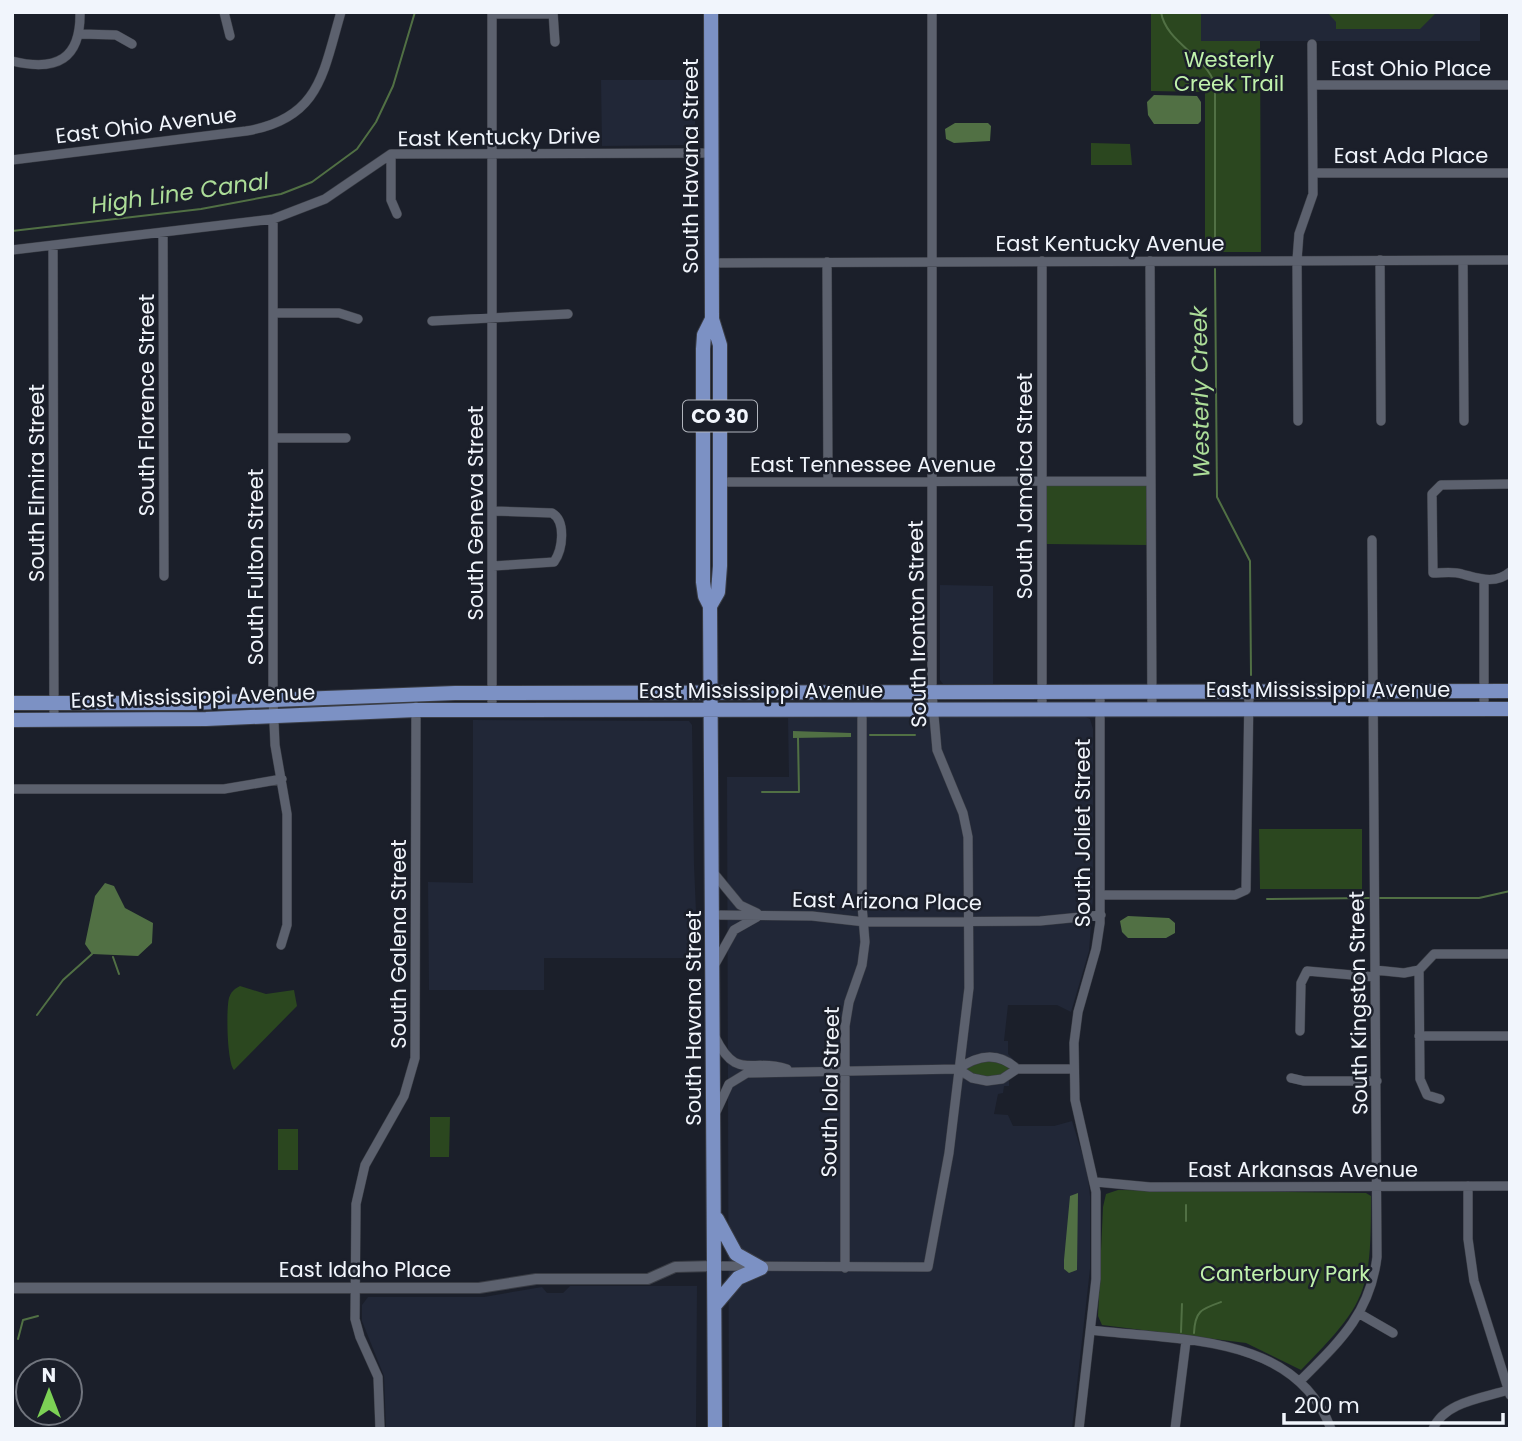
<svg xmlns="http://www.w3.org/2000/svg" width="1522" height="1441" font-family="Poppins,sans-serif">
	<style>
		.built { fill: #212737 }
		.green { fill: #2b471f }
		.water { fill: #517044 }
		.lines { fill: none; stroke-linecap: round; stroke-linejoin: round }
		.stream { stroke: #517044; stroke-width: 2 }
		.minor-casing { stroke: #3a3d45; stroke-width: 10 }
		.tertiary-casing { stroke: #3a3d45; stroke-width: 12 }
		.primary-casing { stroke: #3a3d45; stroke-width: 16 }
		.minor { stroke: #5c616e; stroke-width: 9 }
		.tertiary { stroke: #5c616e; stroke-width: 10 }
		.primary { stroke: #7c91c4; stroke-width: 14 }
		.labels { text-anchor: middle; dominant-baseline: central; stroke-width: 5; stroke-linejoin: round; paint-order: stroke }
		.shield { fill: #1b1f2a; stroke: #b1b5bd; stroke-width: 2 }
		.shield-label { font-size: 19px; font-weight: bold; fill: #f1f5fc }
		.park-label { font-size: 21px; fill: #c0f2ac; stroke: #1b1f2a }
		.street-label { font-size: 21px; fill: #f1f5fc; stroke: #1b1f2a }
		.water-label { font-size: 23px; font-style: italic; fill: #acdd98; stroke: #1b1f2a }
	</style>
	<rect width="100%" height="100%" fill="#1b1f2a"/>
	<!-- built -->
	<path class="built" d="M1201 12H1480V41H1201Z
		M695 80V138L689 145 602 146 601 80Z
		M940 585 993 586V684H943L940 680Z
		M1081 715 1090 719 1093 729V899L1089 951 1071 1012 1057 1005H1008L1004 1041H1008V1054L1017 1063V1073L1009 1080V1086H1004L1003 1093 998 1094 994 1114 1008 1115 1013 1126H1054L1072 1121 1087 1169 1090 1196V1269L1072 1429H729L727 777H789L788 718Z
		M473 720 689 721 692 725 694 865 698 958H544V990H429L428 882 473 883Z
		M570 1286H697L696 1429H386L384 1376 362 1321V1305L368 1297H484L542 1287 547 1293H563Z"/>
	<!-- green -->
	<path class="green" d="M1151 12H1201V41H1260L1261 252H1205V92L1151 91Z
		M1327 12H1437L1420 29H1336V22Z
		M1091 143 1130 144 1132 165H1091Z
		M1045 484H1147V545L1045 544Z
		M1259 829H1362V889H1260Z
		M240 986 266 994 294 990 297 1006 234 1070C227 1063 226 1009 229 998 231 992 234 989 240 986Z
		M984 1056 1017 1069 1002 1079 966 1075V1063Z
		M430 1117H450L449 1157H430Z
		M278 1129H298V1170H278Z
		M1118 1190 1366 1193 1371 1196C1371 1291 1368 1302 1301 1370L1246 1343 1102 1325 1098 1316 1103 1207 1106 1194Z"/>
	<!-- water -->
	<path class="water" d="M1154 95 1197 96 1201 102V121L1198 124H1154L1148 115 1147 102Z
		M955 123H988L991 126 990 141 954 143 946 139 945 129Z
		M793 731 851 733V737L793 738Z
		M105 883 114 886 125 908 153 923 152 943 138 956 92 954 85 944 95 896Z
		M1128 916 1169 918 1175 923V933L1166 938H1128L1122 932 1120 921Z
		M1078 1193 1077 1270 1069 1273 1064 1269V1260L1070 1196Z"/>
	<g class="lines">
		<!-- stream -->
		<path class="stream" d="M1161 12C1166 43 1206 55 1215 85V250
			M12 231 201 209 281 194 312 182 357 149 376 122 393 86 415 12
			M1215 269 1217 497 1250 561 1251 675
			M870 735H915
			M762 792H799L798 738
			M1376 898H1479L1510 891
			M1267 899 1371 898
			M113 957 119 974
			M37 1015 63 980 92 954
			M1186 1221V1205
			M1181 1332 1182 1304
			M1194 1333C1195 1311 1201 1309 1221 1302
			M18 1339 23 1320 38 1316"/>
		<defs>
			<path id="minor" d="M224 12 230 36
				M492 12V710
				M553 12 555 42
				M492 14H553
				M81 34 116 35 132 44
				M12 61C57 72 81 59 80 12
				M1313 85H1510
				M391 154V200L397 214
				M12 160 246 131C320 119 323 73 341 12
				M1313 173H1510
				M273 219V699L275 745 287 814V925L281 945
				M163 234 164 576
				M53 246 54 720
				M12 250 273 219 325 199 391 154 711 153
				M1380 260 1381 421
				M1150 261 1152 711
				M1463 261 1464 421
				M827 262 828 481
				M711 263 1510 260
				M273 313H339L358 319
				M432 321 568 314
				M1298 421 1297 260 1299 234 1313 194 1312 44
				M273 438H346
				M720 482 1151 481
				M1510 484 1441 485 1432 494 1433 573C1442 573 1453 571 1462 574 1478 578 1495 585 1510 572
				M493 566 554 562C563 549 566 521 552 513L493 511
				M1484 580V709
				M1042 711V261
				M12 789H224L282 779
				M712 871 740 905 757 913
				M1101 895H1235L1246 890 1249 692
				M714 915 812 916 865 922 1040 921 1101 915
				M715 964 734 930 757 917
				M1375 970 1404 973 1419 970
				M1300 1031 1301 983 1307 971 1375 977
				M1419 1036H1510
				M715 1037C737 1082 750 1057 787 1069
				M958 1069 972 1078 987 1081 1002 1079 1017 1069H1074
				M1291 1078 1304 1081H1377
				M1440 1099 1427 1095 1420 1079 1419 970 1434 954H1510
				M716 1112 729 1084 747 1073 958 1069C978 1055 998 1051 1017 1069
				M1096 1182 1150 1187 1510 1186
				M1468 1186V1239L1474 1281 1510 1395
				M715 1266 928 1267 949 1153 969 988 968 837 963 813 937 750 932 693V12
				M845 1268V1026L849 1002 862 965 865 942 862 905V711
				M1360 1314 1393 1333
				M1091 1330C1176 1341 1295 1332 1331 1429
				M1300 1381C1339 1342 1370 1314 1377 1257L1372 540
				M380 1429 378 1377 360 1337 355 1319 356 1204 365 1165 404 1096 415 1058 416 707
				M1079 1429 1096 1279V1192L1075 1100 1074 1043 1078 1012 1096 949 1100 923V692
				M1175 1429 1186 1341
				M1433 1429C1444 1402 1483 1398 1508 1390"/>
			<path id="tertiary" d="M12 1288H479L536 1279H648L675 1267 715 1266"/>
			<path id="primary" d="M712 319 704 335 703 349V582L705 596 710 606 715 1429
				M710 606 718 592 720 566V345L712 319 711 12
				M12 703H192L455 693 1510 691
				M12 720 206 719 416 710 1510 709
				M717 1219 736 1254 761 1268
				M715 1305 738 1278 761 1268"/>
		</defs>
		<!-- minor casing -->
		<use href="#minor" class="minor-casing"/>
		<!-- tertiary casing -->
		<use href="#tertiary" class="tertiary-casing"/>
		<!-- primary casing -->
		<use href="#primary" class="primary-casing"/>
		<!-- minor -->
		<use href="#minor" class="minor"/>
		<!-- tertiary -->
		<use href="#tertiary" class="tertiary"/>
		<!-- primary -->
		<use href="#primary" class="primary"/>
	</g>
	<g class="labels">
		<!-- shield labels -->
		<rect class="shield" x="683" y="400.5" width="74" height="31" rx="5"/>
		<g class="shield-label">
			<text x="720" y="416">CO 30</text>
		</g>
		<!-- park labels -->
		<g class="park-label">
			<text x="1229" y="59">Westerly<tspan x="1229" dy="24">Creek Trail</tspan></text>
			<text x="1285" y="1273">Canterbury Park</text>
		</g>
		<!-- street labels -->
		<g class="street-label">
			<text x="1411" y="68">East Ohio Place</text>
			<text transform="translate(146 125) rotate(-7)">East Ohio Avenue</text>
			<text transform="translate(499 137) rotate(-1)">East Kentucky Drive</text>
			<text x="1411" y="155">East Ada Place</text>
			<text transform="translate(690 166) rotate(-90)">South Havana Street</text>
			<text x="1110" y="243">East Kentucky Avenue</text>
			<text transform="translate(146 405) rotate(-90)">South Florence Street</text>
			<text x="873" y="464">East Tennessee Avenue</text>
			<text transform="translate(36 483) rotate(-90)">South Elmira Street</text>
			<text transform="translate(1024 486) rotate(-90)">South Jamaica Street</text>
			<text transform="translate(475 513) rotate(-90)">South Geneva Street</text>
			<text transform="translate(255 567) rotate(-90)">South Fulton Street</text>
			<text transform="translate(917 624) rotate(-91)">South Ironton Street</text>
			<text x="1328" y="689">East Mississippi Avenue</text>
			<text x="761" y="690">East Mississippi Avenue</text>
			<text transform="translate(193 696) rotate(-2)">East Mississippi Avenue</text>
			<text transform="translate(1082 833) rotate(-90)">South Joliet Street</text>
			<text transform="translate(887 901) rotate(1)">East Arizona Place</text>
			<text transform="translate(398 944) rotate(-90)">South Galena Street</text>
			<text transform="translate(1358 1003) rotate(-91)">South Kingston Street</text>
			<text transform="translate(693 1018) rotate(-90)">South Havana Street</text>
			<text transform="translate(830 1092) rotate(-89)">South Iola Street</text>
			<text x="1303" y="1169">East Arkansas Avenue</text>
			<text x="365" y="1269">East Idaho Place</text>
		</g>
		<!-- water labels -->
		<g class="water-label">
			<text transform="translate(180 193) rotate(-8)">High Line Canal</text>
			<text transform="translate(1200 392) rotate(-91)">Westerly Creek</text>
		</g>
	</g>
	<!-- border -->
	<rect width="1522" height="1441" fill="none" stroke="#f1f5fc" stroke-width="28"/>
	<!-- north arrow -->
	<g transform="translate(49 1392)"><circle r="33" fill="#1b1f2a" stroke="#71757e" stroke-width="2"/>
	<path d="M0-5L12 26L0 18L-12 26Z" fill="#7cd155"/>
	<text y="-10" font-size="19" font-weight="bold" text-anchor="middle" fill="#f1f5fc">N</text>
	</g>
	<!-- scale -->
	<path d="M1284 1413v10h219v-10" fill="none" stroke="#f1f5fc" stroke-width="3.5"/>
	<text x="1294" y="1413" font-size="21" fill="#f1f5fc" stroke="#1b1f2a" stroke-width="5" paint-order="stroke">200 m</text>
</svg>
